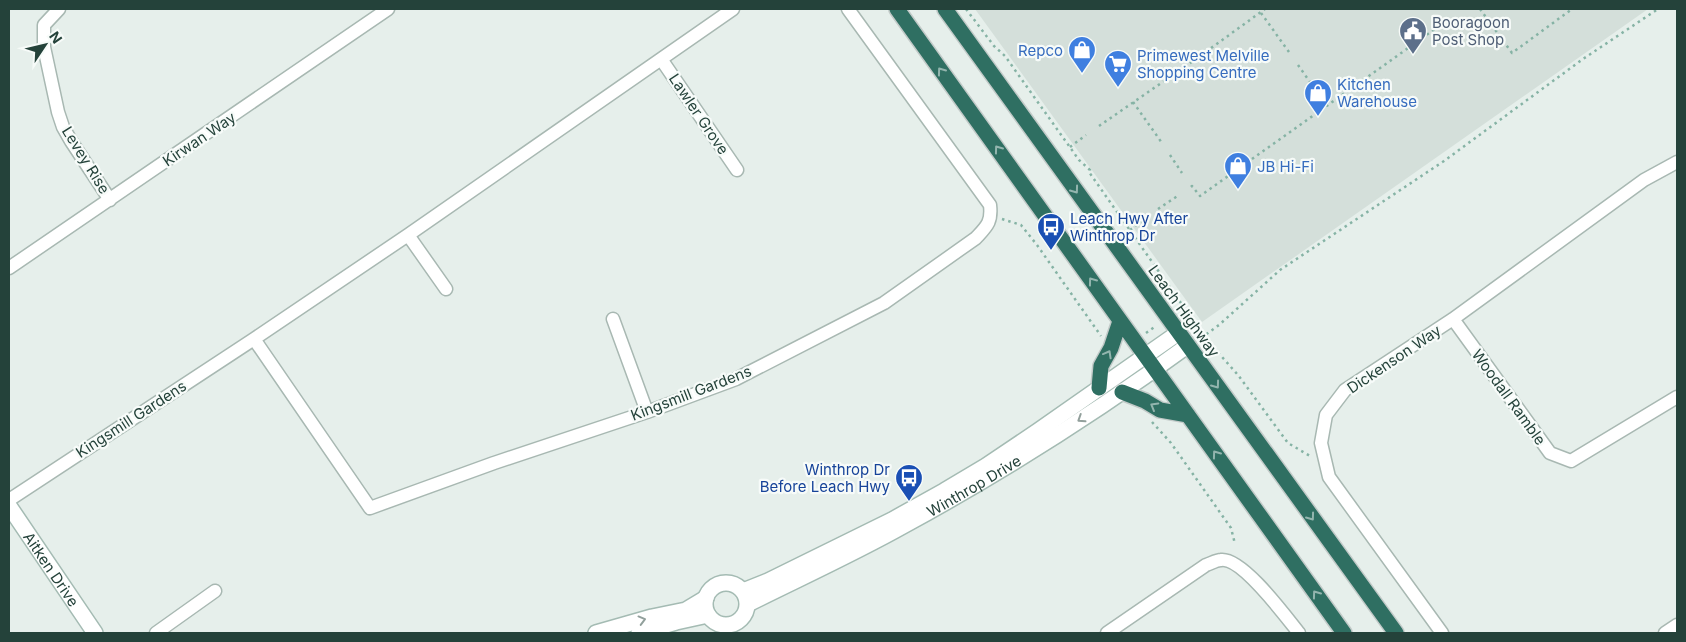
<svg xmlns="http://www.w3.org/2000/svg" width="1686" height="642" font-family="Inter,sans-serif">
	<style>
		.built { fill: #d4dfda }
		.lines { fill: none; stroke-linecap: round; stroke-linejoin: round }
		.street-casing { stroke: #a8b8b2; stroke-width: 15 }
		.secondary-casing { stroke: #a4bbb3; stroke-width: 18 }
		.highway-casing { stroke: #c2cac8; stroke-width: 18 }
		.path { stroke: #86b3a5; stroke-width: 2.5; stroke-dasharray: 2.5 4; stroke-linecap: butt }
		.street { stroke: #fff; stroke-width: 12 }
		.secondary { stroke: #fff; stroke-width: 15 }
		.highway { stroke: #2f6f62; stroke-width: 15 }
		.oneway { stroke: #93b5ae }
		.oneway2 { stroke: #92a09c }
		.labels { text-anchor: middle; dominant-baseline: central; stroke-width: 4.5; stroke-linejoin: round; paint-order: stroke }
		.service-label { font-size: 15px; fill: #4e5e75; stroke: #f7fbf9; text-anchor: start }
		.shop-label { font-size: 15px; fill: #366cbe; stroke: #f7fbf9; text-anchor: start }
		.street-label { font-size: 15px; fill: #24423a; stroke: #f7fbf9 }
		.transit-label { font-size: 15px; fill: #164399; stroke: #f7fbf9; text-anchor: start }
	</style>
	<rect width="100%" height="100%" fill="#e6efeb"/>
	<!-- built -->
	<path class="built" d="M975 9H1648L1202 322Z"/>
	<g class="lines">
		<defs>
			<path id="street" d="M59 9 44 25V47L58 112 63 127 71 141 110 200
				M661 59 737 170
				M408 235 446 289
				M9 268 388 9
				M613 319 647 412
				M1453 319 1550 453 1571 461 1677 397
				M254 339 370 508 494 463 647 412 736 379 884 303 976 238C987 226 992 222 990 205L848 9
				M9 500 254 339 408 235 733 9
				M156 633 215 591
				M1107 633 1206 565C1210 564 1216 560 1221 560 1242 557 1286 617 1299 633
				M1442 633 1329 477 1321 443 1326 415 1345 390 1453 319 1644 180 1677 162
				M1665 633 1677 625"/>
			<g id="secondary">
				<path id="s1" d="M9 506 95 633"/>
				<circle cx="726" cy="604" r="21"/>
				<path d="M743 591 768 581 892 520 944 491 986 466 1038 431 1178 333"/>
				<path id="s2" d="M748 604C800 578 853 554 903 526 1002 472 1097 412 1187 346"/>
				<path d="M596 633 652 617 686 610 706 598"/>
				<path d="M639 633 676 622 708 615"/>
			</g>
			<path id="highway" d="M897 9 1344 633
				M945 9 1396 633
				M1099 388 1101 366 1111 348 1120 321
				M1122 392 1145 401 1160 410 1188 415"/>
		</defs>
		<!-- street casing -->
		<use href="#street" class="street-casing"/>
		<!-- secondary casing -->
		<use href="#secondary" class="secondary-casing"/>
		<!-- highway casing -->
		<use href="#highway" class="highway-casing"/>
		<!-- path -->
		<path class="path" d="M966 9 994 46 1005 56 1079 160 1090 170 1089 172 1183 306 1179 308 1180 310
			M1480 9 1512 53 1572 9
			M1261 13 1289 52
			M1298 65 1310 82
			M1319 95 1326 105
			M1133 102 1162 143
			M1099 126 1196 59 1265 9
			M1070 147 1086 135
			M1170 155 1182 173
			M1191 187 1192 186 1200 196 1449 19
			M1158 209 1179 195
			M1002 219 1021 225 1037 245 1101 336
			M1130 230 1146 218
			M1146 333 1156 326
			M1201 338 1219 325 1280 270 1444 161 1583 59 1658 9
			M1203 340 1215 349 1238 375 1288 443 1310 456
			M1152 422 1171 443 1231 528 1235 544"/>
		<!-- street -->
		<use href="#street" class="street"/>
		<!-- secondary -->
		<use href="#secondary" class="secondary"/>
		<!-- highway -->
		<use href="#highway" class="highway"/>
	</g>
	<!-- one-way arrows -->
	<defs><path id="oneway-chevron" d="M-2-3.5L2.5 0L-2 3.5" fill="none" stroke-width="1.6" stroke-linecap="round" stroke-linejoin="round" transform="scale(1.25)"/></defs>
	<g class="oneway">
		<use href="#oneway-chevron" transform="translate(941 71) rotate(-126)"/>
		<use href="#oneway-chevron" transform="translate(998 149) rotate(-126)"/>
		<use href="#oneway-chevron" transform="translate(1075 190) rotate(54)"/>
		<use href="#oneway-chevron" transform="translate(1092 281) rotate(-126)"/>
		<use href="#oneway-chevron" transform="translate(1108 354) rotate(-61)"/>
		<use href="#oneway-chevron" transform="translate(1216 385) rotate(54)"/>
		<use href="#oneway-chevron" transform="translate(1154 406) rotate(-150)"/>
		<use href="#oneway-chevron" transform="translate(1216 454) rotate(-126)"/>
		<use href="#oneway-chevron" transform="translate(1311 517) rotate(54)"/>
		<use href="#oneway-chevron" transform="translate(1316 594) rotate(-126)"/>
	</g>
	<g class="oneway2">
		<use href="#oneway-chevron" transform="translate(1081 419) rotate(147)"/>
		<use href="#oneway-chevron" transform="translate(642 620) rotate(-15)"/>
	</g>
	<!-- icons -->
	<defs>
		<symbol id="civic-pin" viewBox="-11 -11 22 30"><path d="M0 17L-7.5 6A9.5 9.5 0 1 1 7.5 6Z" fill="#5c6f8a" stroke="#f7fbf9"/><path d="M-.6-6.5H3V-4.5H.6V-3L4-1V1h2V6H-6V1h2V-1L-.6-3ZM-1.2 2.5V6h2.4V2.5Z" fill="#fff"/></symbol>
		<symbol id="shop-pin" viewBox="-11 -11 22 30"><path d="M0 17L-7.5 6A9.5 9.5 0 1 1 7.5 6Z" fill="#3f7fe0" stroke="#f7fbf9"/><path d="M-5-2.5h2.3a2.7 3.5 0 0 1 5.4 0H5L5.5 6h-11ZM-1.5-2.5h3a1.5 2.3 0 0 0-3 0Z" fill="#fff"/></symbol>
		<symbol id="supermarket-pin" viewBox="-11 -11 22 30"><path d="M0 17L-7.5 6A9.5 9.5 0 1 1 7.5 6Z" fill="#3f7fe0" stroke="#f7fbf9"/><path d="M-6-5.5h2.5l.6 2H6L4.5 2H-2.5L-4.4-4H-6ZM-1.5 3.2a1.3 1.3 0 1 0 .1 0ZM3 3.2a1.3 1.3 0 1 0 .1 0Z" fill="#fff"/></symbol>
		<symbol id="bus-pin" viewBox="-11 -11 22 30"><path d="M0 17L-7.5 6A9.5 9.5 0 1 1 7.5 6Z" fill="#1a4fb4" stroke="#f7fbf9"/><path d="M-5-6H5V4H4V6H2V4H-2V6H-4V4H-5ZM-3.5-4V0h7V-4ZM-3.5 1.2v1.5H-2V1.2ZM2 1.2v1.5H3.5V1.2Z" fill="#fff"/></symbol>
	</defs>
	<g fill-rule="evenodd">
		<use href="#civic-pin" x="1397" y="15" width="32" height="43"/>
		<use href="#shop-pin" x="1066" y="34" width="32" height="43"/>
		<use href="#supermarket-pin" x="1102" y="48" width="32" height="43"/>
		<use href="#shop-pin" x="1302" y="77" width="32" height="43"/>
		<use href="#shop-pin" x="1222" y="150" width="32" height="43"/>
		<use href="#bus-pin" x="1035" y="211" width="32" height="43"/>
		<use href="#bus-pin" x="893" y="462" width="32" height="43"/>
	</g>
	<g class="labels">
		<!-- service labels -->
		<g class="service-label">
			<text x="1432" y="22">Booragoon<tspan x="1432" dy="17">Post Shop</tspan></text>
		</g>
		<!-- shop labels -->
		<g class="shop-label">
			<text x="1063" y="50" text-anchor="end">Repco</text>
			<text x="1137" y="55">Primewest Melville<tspan x="1137" dy="17">Shopping Centre</tspan></text>
			<text x="1337" y="84">Kitchen<tspan x="1337" dy="17">Warehouse</tspan></text>
			<text x="1257" y="166">JB Hi-Fi</text>
		</g>
		<!-- street labels -->
		<g class="street-label">
			<text transform="translate(699 114) rotate(56)">Lawler Grove</text>
			<text transform="translate(199 139) rotate(-34)">Kirwan Way</text>
			<text transform="translate(86 160) rotate(58)">Levey Rise</text>
			<text transform="translate(1184 311) rotate(54)">Leach Highway</text>
			<text transform="translate(1394 359) rotate(-34)">Dickenson Way</text>
			<text transform="translate(691 393) rotate(-21)">Kingsmill Gardens</text>
			<text transform="translate(1509 397) rotate(54)">Woodall Ramble</text>
			<text transform="translate(131 419) rotate(-33)">Kingsmill Gardens</text>
			<text stroke="none"><textPath href="#s2" startOffset="255">Winthrop Drive</textPath></text>
			<text stroke="none"><textPath href="#s1" startOffset="76">Aitken Drive</textPath></text>
		</g>
		<!-- transit labels -->
		<g class="transit-label">
			<text x="1070" y="218">Leach Hwy After<tspan x="1070" dy="17">Winthrop Dr</tspan></text>
			<text x="890" y="469" text-anchor="end">Winthrop Dr<tspan x="890" dy="17">Before Leach Hwy</tspan></text>
		</g>
	</g>
	<!-- border -->
	<rect width="1686" height="642" fill="none" stroke="#24423a" stroke-width="20"/>
	<!-- north arrow -->
	<g transform="translate(45 45) rotate(55)" stroke="#f7fbf9" stroke-width="4" paint-order="stroke">
	<path d="M0-4L9 19L0 12L-9 19Z" fill="#24423a"/>
	<text y="-8" font-size="14" font-weight="bold" text-anchor="middle" fill="#24423a">N</text>
	</g>
</svg>
